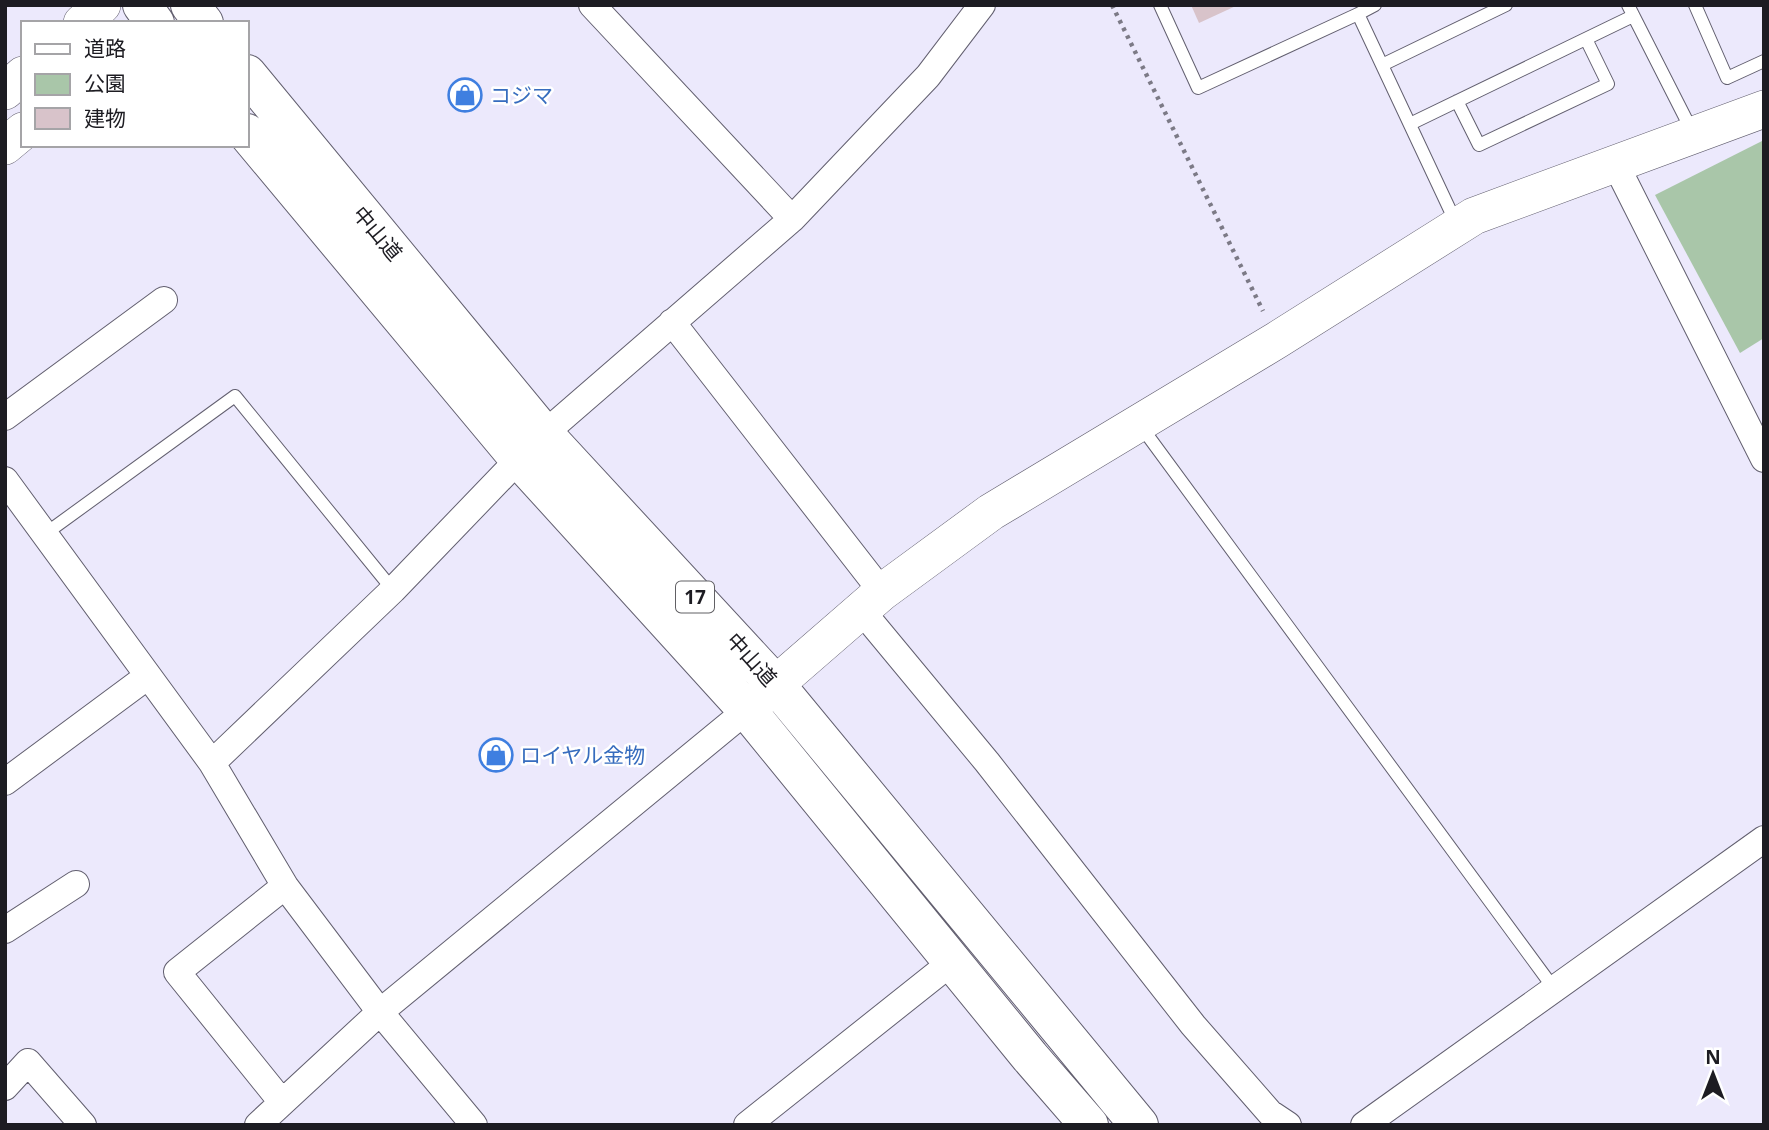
<svg xmlns="http://www.w3.org/2000/svg" width="1769" height="1130" font-family="'Open Sans','Noto Sans JP',sans-serif">
	<style>
		.green { fill: #a9c6a9 }
		.building { fill: #d8c3ca }
		.lines { fill: none; stroke-linecap: round; stroke-linejoin: round }
		.lane-casing { stroke: #625f6f; stroke-width: 14 }
		.street-casing { stroke: #625f6f; stroke-width: 28 }
		.secondary-casing { stroke: #625f6f; stroke-width: 38 }
		.highway-casing { stroke: #625f6f; stroke-width: 40 }
		.path { stroke: #7c7a86; stroke-width: 4.5; stroke-dasharray: 3.5 5; stroke-linecap: butt }
		.lane { stroke: #fff; stroke-width: 12 }
		.street { stroke: #fff; stroke-width: 26 }
		.secondary { stroke: #fff; stroke-width: 37 }
		.highway { stroke: #fff; stroke-width: 38 }
		.labels { text-anchor: middle; dominant-baseline: central; stroke-width: 5; stroke-linejoin: round; paint-order: stroke }
		.shield { fill: #fff; stroke: #616064; stroke-width: 2 }
		.shield-label { font-size: 19px; font-weight: bold; fill: #1d1c22 }
		.shop-label { font-size: 21px; fill: #366cbe; stroke: #fff; text-anchor: start }
		.street-label { font-size: 21px; fill: #1d1c22; stroke: #fff }
	</style>
	<rect width="100%" height="100%" fill="#ece9fc"/>
	<!-- green -->
	<path class="green" d="M1764 140V338L1740 353 1655 195Z"/>
	<!-- building -->
	<path class="building" d="M1191 5H1238L1199 23Z"/>
	<g class="lines">
		<defs>
			<path id="lane" d="M1160 5 1198 88 1358 14 1457 225
				M1628 5 1693 133
				M1695 5 1727 78 1764 61
				M1358 14 1375 5
				M1382 65 1506 5
				M1457 101 1479 145 1608 84 1586 39
				M1410 124 1633 16
				M1140 425 1555 990
				M45 534 235 396 393 590"/>
			<path id="street" d="M592 5 792 219
				M1615 163 1764 459
				M672 322 882 592
				M5 417 164 300
				M544 434 792 219 928 76 982 5
				M5 480 212 763 285 886 380 1012 474 1125
				M861 610 987 762 1193 1025 1270 1113 1288 1125
				M212 763 393 590 519 459
				M5 782 148 676
				M5 930 76 884
				M5 1087 28 1062 83 1125
				M281 1101 177 972 285 886
				M258 1125 380 1012 747 710
				M747 1125 952 962
				M1364 1125 1764 839"/>
			<path id="secondary" d="M82 23 102 5
				M5 91 23 75
				M5 146 23 131
				M753 704 882 592 991 512 1277 340 1474 216 1764 109"/>
			<path id="highway" d="M142 5 155 23
				M190 5 204 23
				M247 74 544 434 776 685 1139 1125
				M247 133 519 459 747 710 1030 1057 1089 1125"/>
		</defs>
		<!-- lane casing -->
		<use href="#lane" class="lane-casing"/>
		<!-- street casing -->
		<use href="#street" class="street-casing"/>
		<!-- secondary casing -->
		<use href="#secondary" class="secondary-casing"/>
		<!-- highway casing -->
		<use href="#highway" class="highway-casing"/>
		<!-- path -->
		<path class="path" d="M1112 5 1263 311"/>
		<!-- lane -->
		<use href="#lane" class="lane"/>
		<!-- street -->
		<use href="#street" class="street"/>
		<!-- secondary -->
		<use href="#secondary" class="secondary"/>
		<!-- highway -->
		<use href="#highway" class="highway"/>
	</g>
	<!-- icons -->
	<defs>
		<symbol id="shop-ring" viewBox="-11 -11 22 22"><circle r="9.5" fill="#fff" stroke="#3f7fe0" stroke-width="1.5"/><path d="M-5-2.5h2.3a2.7 3.5 0 0 1 5.4 0H5L5.5 6h-11ZM-1.5-2.5h3a1.5 2.3 0 0 0-3 0Z" fill="#3f7fe0"/></symbol>
	</defs>
	<g fill-rule="evenodd">
		<use href="#shop-ring" x="446" y="76" width="38" height="38"/>
		<use href="#shop-ring" x="477" y="736" width="38" height="38"/>
	</g>
	<g class="labels">
		<!-- shield labels -->
		<rect class="shield" x="676" y="581.5" width="38" height="31" rx="5"/>
		<g class="shield-label">
			<text x="695" y="597">17</text>
		</g>
		<!-- shop labels -->
		<g class="shop-label">
			<text x="490" y="95">コジマ</text>
			<text x="520" y="755">ロイヤル金物</text>
		</g>
		<!-- street labels -->
		<g class="street-label">
			<text transform="translate(378 233) rotate(50)">中山道</text>
			<text transform="translate(752 659) rotate(48)">中山道</text>
		</g>
	</g>
	<!-- border -->
	<rect width="1769" height="1130" fill="none" stroke="#1d1c22" stroke-width="14"/>
	<!-- legend -->
	<rect x="21" y="21" width="228" height="126" fill="#ffffff" stroke="#a5a4a7" stroke-width="2"/>
	<rect x="35" y="44" width="35" height="10" fill="#ffffff" stroke="#a5a4a7" stroke-width="2"/>
	<text x="84" y="56" font-size="21" fill="#1d1c22">道路</text>
	<rect x="35" y="74" width="35" height="21" fill="#a9c6a9" stroke="#a5a4a7" stroke-width="2"/>
	<text x="84" y="91" font-size="21" fill="#1d1c22">公園</text>
	<rect x="35" y="108" width="35" height="21" fill="#d8c3ca" stroke="#a5a4a7" stroke-width="2"/>
	<text x="84" y="126" font-size="21" fill="#1d1c22">建物</text>
	<!-- north arrow -->
	<g transform="translate(1713 1074)" stroke="#ffffff" stroke-width="5" paint-order="stroke">
	<path d="M0-5L12 26L0 18L-12 26Z" fill="#1d1c22"/>
	<text y="-10" font-size="19" font-weight="bold" text-anchor="middle" fill="#1d1c22">N</text>
	</g>
</svg>
